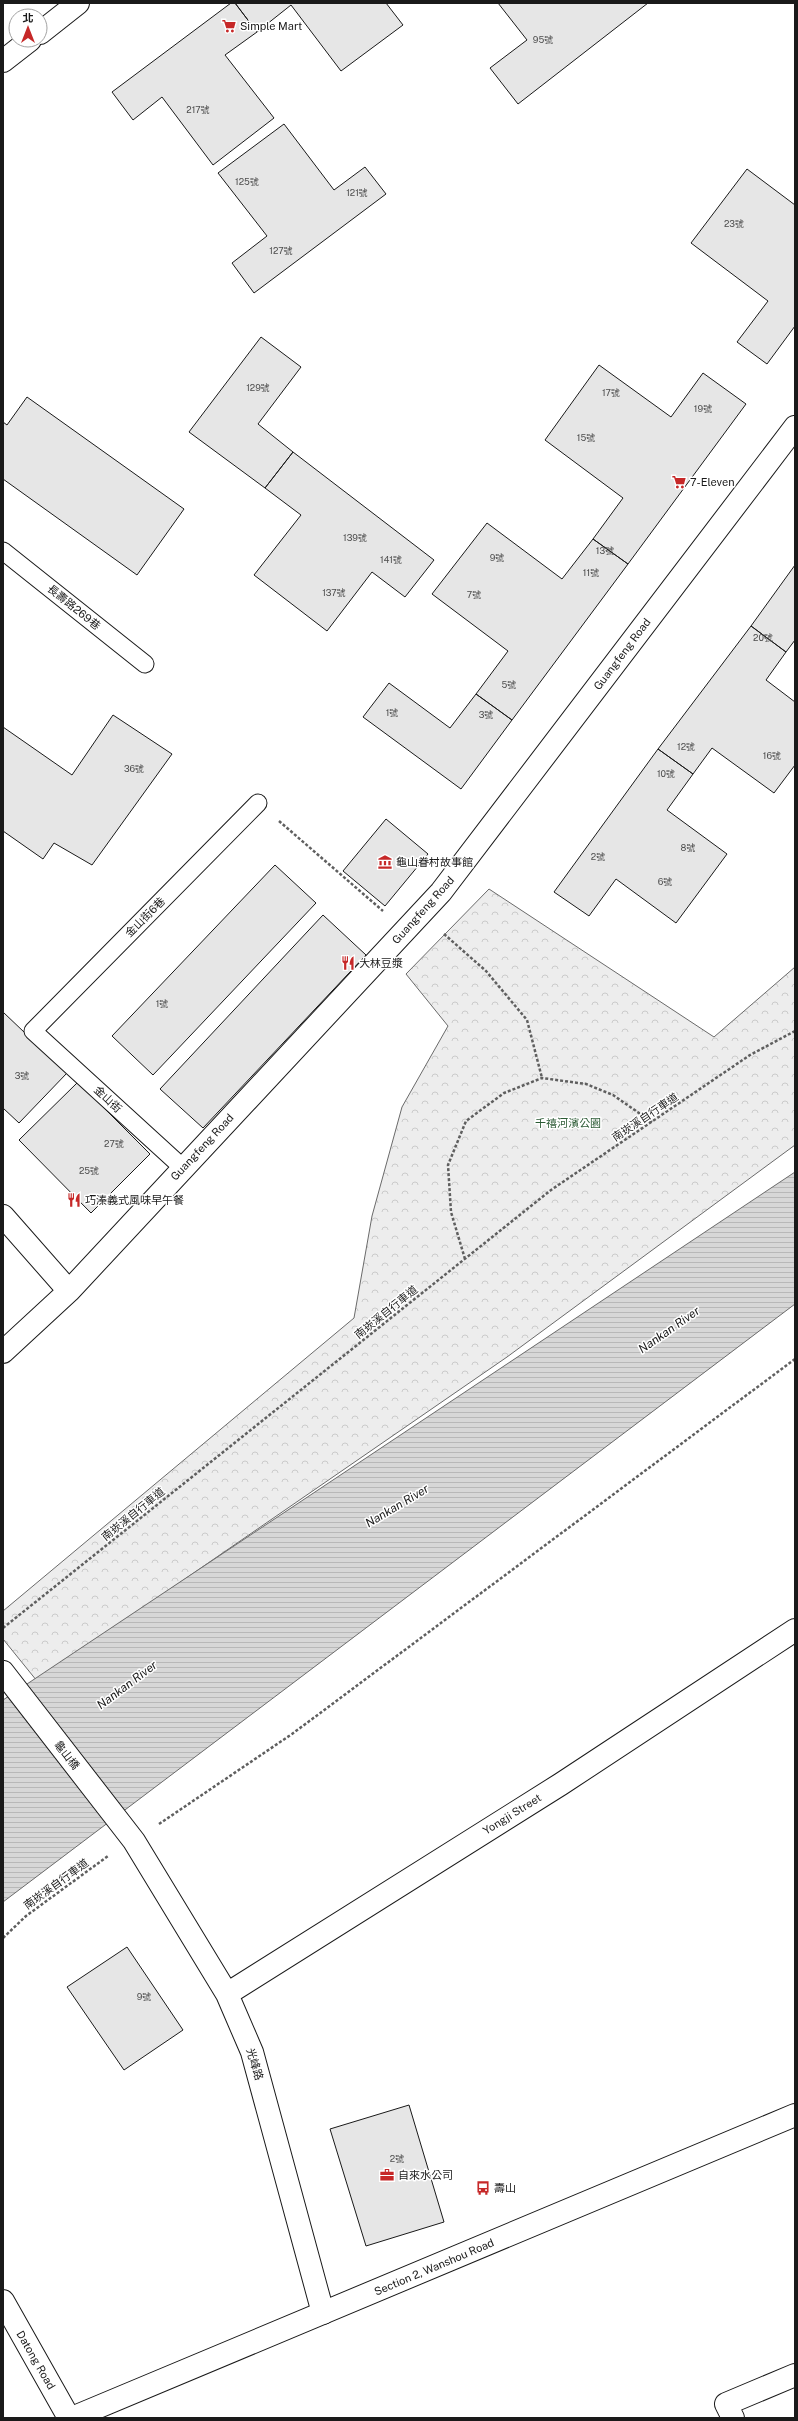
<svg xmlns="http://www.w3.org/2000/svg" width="798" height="2421" font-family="'Public Sans','Noto Sans TC',sans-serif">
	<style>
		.park { fill: url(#park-crowns); stroke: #6a6a6a }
		.water { fill: url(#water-rules); stroke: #6a6a6a }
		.building { fill: #e6e6e6; stroke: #1a1a1a }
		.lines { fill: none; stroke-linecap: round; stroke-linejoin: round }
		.lane-casing { stroke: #1a1a1a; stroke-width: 19 }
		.street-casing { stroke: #1a1a1a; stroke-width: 24 }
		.secondary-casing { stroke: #1a1a1a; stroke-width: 24 }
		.primary-casing { stroke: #1a1a1a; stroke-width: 24 }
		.path { stroke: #5f5f5f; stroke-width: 2.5; stroke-dasharray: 3 2; stroke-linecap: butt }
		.lane { stroke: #fff; stroke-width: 17 }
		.street { stroke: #fff; stroke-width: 22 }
		.secondary { stroke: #fff; stroke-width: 22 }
		.primary { stroke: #fff; stroke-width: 22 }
		.labels { text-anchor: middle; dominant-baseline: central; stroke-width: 3; stroke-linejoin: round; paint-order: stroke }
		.number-label { font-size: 9px; fill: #4d4d4d }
		.poi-label { font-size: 11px; fill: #1a1a1a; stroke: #fff; text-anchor: start }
		.street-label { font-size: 11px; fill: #1a1a1a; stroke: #fff }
		.park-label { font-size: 11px; fill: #2b5a34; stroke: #fff }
		.water-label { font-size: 12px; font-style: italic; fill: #1a1a1a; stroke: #fff }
	</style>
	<defs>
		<pattern id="park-crowns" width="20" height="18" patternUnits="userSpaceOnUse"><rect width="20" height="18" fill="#ededed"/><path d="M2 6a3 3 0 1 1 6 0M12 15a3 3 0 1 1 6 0" fill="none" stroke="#cbcbcb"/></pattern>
		<pattern id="water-rules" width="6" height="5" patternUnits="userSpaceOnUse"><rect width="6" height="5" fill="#d7d7d7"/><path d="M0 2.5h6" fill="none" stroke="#b8b8b8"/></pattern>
	</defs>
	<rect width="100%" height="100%" fill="#fff"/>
	<!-- park -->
	<path class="park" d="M489 889 714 1037 795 967V1145L507 1357 37 1681 3 1639V1611L354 1318 372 1216 402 1107 448 1026 406 974Z"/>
	<!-- water -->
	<path class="water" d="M795 1172V1304L3 1902V1700Z"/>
	<!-- building -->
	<path class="building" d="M231 3H235L257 32 225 55 274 118 213 165 162 97 133 120 112 92Z
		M235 3H386L403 25 341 71 291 5 257 32Z
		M498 3H648L518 104 490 68 527 40Z
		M284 124 334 190 365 167 386 194 254 293 232 263 267 236 218 173Z
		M747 169 795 205V326L767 364 737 342 768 301 691 243Z
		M261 337 301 367 258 424 293 452 265 488 189 432Z
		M599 365 671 417 703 373 746 404 628 564 593 539 623 498 545 440Z
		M27 397 184 509 137 575 3 479V422L7 425Z
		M293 452 434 560 405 597 372 572 327 631 254 575 301 515 265 488Z
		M487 523 562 579 593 539 628 564 512 720 476 694 508 651 432 594Z
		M795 565V640L786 652 751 626Z
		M751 626 786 652 766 680 795 702V765L774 793 712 748 693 774 658 749Z
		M389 683 450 728 476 694 512 720 461 789 363 717Z
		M113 715 172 754 92 865 54 843 43 859 3 831V727L72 775Z
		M658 749 693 774 667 810 727 854 676 923 616 879 589 916 554 892Z
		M386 819 428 854 385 906 343 871Z
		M275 865 316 903 153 1075 112 1036Z
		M323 915 366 955 203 1128 160 1089Z
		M3 1012 67 1073 19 1123 3 1108Z
		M78 1082 150 1154 91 1213 19 1140Z
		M127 1947 183 2030 124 2070 67 1987Z
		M409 2105 444 2222 366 2246 330 2129Z"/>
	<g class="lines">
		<defs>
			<path id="lane" d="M3 551 145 664
				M183 1168 33 1031 258 803"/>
			<path id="street" d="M3 1216 69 1291
				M3 1352 69 1291 441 892 795 427
				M3 1672 134 1841 227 1994 252 2052 323 2313
				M227 1994 561 1784 795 1630
				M733 2418 726 2404 795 2375"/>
			<path id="secondary" d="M3 2301 69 2418"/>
			<path id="primary" d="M40 33 78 3
				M3 61 30 40
				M72 2418 795 2115"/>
		</defs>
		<!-- lane casing -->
		<use href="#lane" class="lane-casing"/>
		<!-- street casing -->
		<use href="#street" class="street-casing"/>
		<!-- secondary casing -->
		<use href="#secondary" class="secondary-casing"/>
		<!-- primary casing -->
		<use href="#primary" class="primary-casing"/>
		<!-- path -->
		<path class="path" d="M279 821 383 911
			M444 934 486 971 527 1020 542 1078
			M465 1259 451 1212 448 1165 466 1121 504 1093 542 1078 586 1084 613 1095 652 1122
			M3 1628 551 1190 750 1055 795 1031
			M159 1824 292 1734 795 1359
			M3 1938 26 1916 108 1856"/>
		<!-- lane -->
		<use href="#lane" class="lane"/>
		<!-- street -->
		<use href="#street" class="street"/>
		<!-- secondary -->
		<use href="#secondary" class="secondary"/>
		<!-- primary -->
		<use href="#primary" class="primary"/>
	</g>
	<!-- icons -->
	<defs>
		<symbol id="supermarket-bare" viewBox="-9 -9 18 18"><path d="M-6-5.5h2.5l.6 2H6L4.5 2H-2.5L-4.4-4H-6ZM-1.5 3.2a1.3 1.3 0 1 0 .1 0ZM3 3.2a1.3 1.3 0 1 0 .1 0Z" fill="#c62828" stroke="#fff" stroke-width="2.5" paint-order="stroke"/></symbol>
		<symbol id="museum-bare" viewBox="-9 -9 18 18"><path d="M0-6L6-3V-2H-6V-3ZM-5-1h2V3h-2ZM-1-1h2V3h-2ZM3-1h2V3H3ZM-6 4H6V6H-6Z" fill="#c62828" stroke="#fff" stroke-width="2.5" paint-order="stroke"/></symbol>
		<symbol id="restaurant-bare" viewBox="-9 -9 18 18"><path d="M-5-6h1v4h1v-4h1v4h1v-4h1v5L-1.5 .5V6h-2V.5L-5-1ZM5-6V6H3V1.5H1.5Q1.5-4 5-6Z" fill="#c62828" stroke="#fff" stroke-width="2.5" paint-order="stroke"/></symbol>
		<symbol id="office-bare" viewBox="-9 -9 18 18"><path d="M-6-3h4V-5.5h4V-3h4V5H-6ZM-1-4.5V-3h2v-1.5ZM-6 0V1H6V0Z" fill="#c62828" stroke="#fff" stroke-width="2.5" paint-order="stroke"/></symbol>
		<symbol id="bus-bare" viewBox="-9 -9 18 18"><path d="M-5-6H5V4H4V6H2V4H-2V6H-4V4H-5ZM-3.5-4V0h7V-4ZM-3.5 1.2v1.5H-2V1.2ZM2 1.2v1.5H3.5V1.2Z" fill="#c62828" stroke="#fff" stroke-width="2.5" paint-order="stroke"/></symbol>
	</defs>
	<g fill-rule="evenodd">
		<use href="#supermarket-bare" x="219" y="16" width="20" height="20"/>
		<use href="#supermarket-bare" x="669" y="472" width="20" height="20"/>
		<use href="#museum-bare" x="375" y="852" width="20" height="20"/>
		<use href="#restaurant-bare" x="338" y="953" width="20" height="20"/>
		<use href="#restaurant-bare" x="64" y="1190" width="20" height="20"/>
		<use href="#office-bare" x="377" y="2165" width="20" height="20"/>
		<use href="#bus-bare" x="473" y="2178" width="20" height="20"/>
	</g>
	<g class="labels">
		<!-- number labels -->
		<g class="number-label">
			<text x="543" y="39">95號</text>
			<text x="198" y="109">217號</text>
			<text x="247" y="181">125號</text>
			<text x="357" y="192">121號</text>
			<text x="734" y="223">23號</text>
			<text x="281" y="250">127號</text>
			<text x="258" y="387">129號</text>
			<text x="611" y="392">17號</text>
			<text x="703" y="408">19號</text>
			<text x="586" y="437">15號</text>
			<text x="355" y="537">139號</text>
			<text x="605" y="550">13號</text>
			<text x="497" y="557">9號</text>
			<text x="391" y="559">141號</text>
			<text x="591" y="572">11號</text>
			<text x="334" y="592">137號</text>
			<text x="474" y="594">7號</text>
			<text x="763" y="637">20號</text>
			<text x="509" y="684">5號</text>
			<text x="392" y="712">1號</text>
			<text x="486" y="714">3號</text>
			<text x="686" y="746">12號</text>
			<text x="772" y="755">16號</text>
			<text x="134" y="768">36號</text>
			<text x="666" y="773">10號</text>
			<text x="688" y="847">8號</text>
			<text x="598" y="856">2號</text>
			<text x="665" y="881">6號</text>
			<text x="162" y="1003">1號</text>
			<text x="22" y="1075">3號</text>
			<text x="114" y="1143">27號</text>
			<text x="89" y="1170">25號</text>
			<text x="144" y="1996">9號</text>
			<text x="397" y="2158">2號</text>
		</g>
		<!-- poi labels -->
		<g class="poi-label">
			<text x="240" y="26">Simple Mart</text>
			<text x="690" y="482">7-Eleven</text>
			<text x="396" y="862">龜山眷村故事館</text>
			<text x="359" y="963">大林豆漿</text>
			<text x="85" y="1200">巧溱義式風味早午餐</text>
			<text x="398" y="2175">自來水公司</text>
			<text x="494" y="2188">壽山</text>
		</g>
		<!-- street labels -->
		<g class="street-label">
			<text transform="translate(74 607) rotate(39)">長壽路269巷</text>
			<text transform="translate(622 654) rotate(-53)">Guangfeng Road</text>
			<text transform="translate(423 910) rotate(-48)">Guangfeng Road</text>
			<text transform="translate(145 917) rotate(-45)">金山街6巷</text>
			<text transform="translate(108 1099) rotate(43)">金山街</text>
			<text transform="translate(645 1117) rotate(-34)">南崁溪自行車道</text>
			<text transform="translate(202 1147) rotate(-47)">Guangfeng Road</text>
			<text transform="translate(386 1312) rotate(-39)">南崁溪自行車道</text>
			<text transform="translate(133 1514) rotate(-39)">南崁溪自行車道</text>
			<text transform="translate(67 1755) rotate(52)">龜山橋</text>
			<text transform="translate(512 1814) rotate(-32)">Yongji Street</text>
			<text transform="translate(56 1884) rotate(-36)">南崁溪自行車道</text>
			<text transform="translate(255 2064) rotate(73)">光峰路</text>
			<text transform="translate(434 2267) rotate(-23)">Section 2, Wanshou Road</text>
			<text transform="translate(36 2360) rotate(60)">Datong Road</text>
		</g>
		<!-- park labels -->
		<g class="park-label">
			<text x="568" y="1123">千禧河濱公園</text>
		</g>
		<!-- water labels -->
		<g class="water-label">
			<text transform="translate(669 1330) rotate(-35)">Nankan River</text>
			<text transform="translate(397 1506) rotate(-31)">Nankan River</text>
			<text transform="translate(127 1685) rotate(-37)">Nankan River</text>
		</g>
	</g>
	<!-- border -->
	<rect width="798" height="2421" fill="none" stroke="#1a1a1a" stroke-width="8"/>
	<!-- north arrow -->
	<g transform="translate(28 28)"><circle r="19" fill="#ffffff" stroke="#a3a3a3"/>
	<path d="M0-3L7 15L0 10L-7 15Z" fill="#c62828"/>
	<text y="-6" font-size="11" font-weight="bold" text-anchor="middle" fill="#1a1a1a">北</text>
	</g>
</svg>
